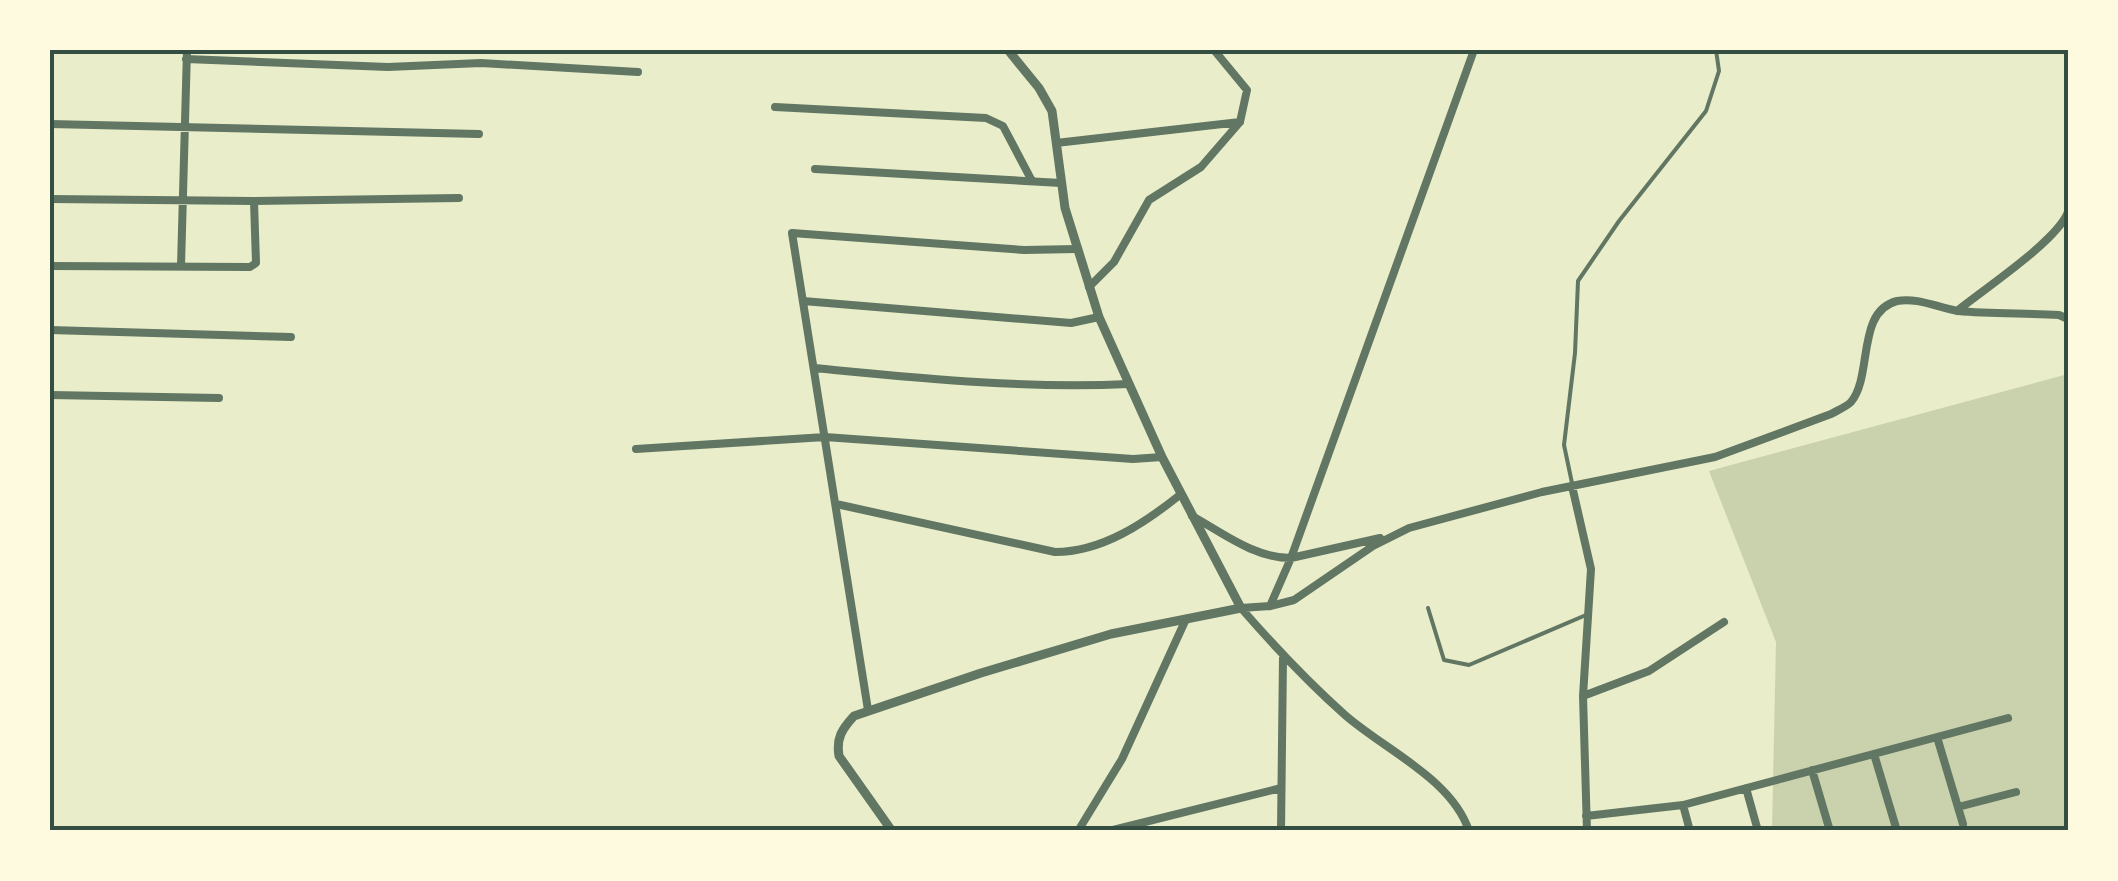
<svg xmlns="http://www.w3.org/2000/svg" width="2118" height="881" font-family="'Space Grotesk',sans-serif">
	<style>
		.green { fill: #cad2ad }
		.lines { fill: none; stroke-linecap: round; stroke-linejoin: round }
		.service { stroke: #617663; stroke-width: 4 }
		.minor { stroke: #617663; stroke-width: 8 }
		.tertiary { stroke: #617663; stroke-width: 9 }
		.neatline { fill: none; stroke: #344e41; stroke-width: 4 }
	</style>
	<rect width="100%" height="100%" fill="#e9edc9"/>
	<!-- green -->
	<path class="green" d="M2068 374V831H1772L1776 642 1709 471Z"/>
	<g class="lines">
		<!-- service -->
		<path class="service" d="M1572 483 1564 445 1575 353 1578 281 1619 221 1706 111 1719 71 1716 50
			M1428 608 1444 660 1469 665 1586 615"/>
		<!-- minor -->
		<path class="minor" d="M2068 50V51
			M186 59 388 67 481 63 638 72
			M775 107 986 118 1003 126 1032 181
			M50 124 479 134
			M1056 143 1240 122
			M815 169 1061 183
			M50 199 254 201 459 198
			M50 266 250 267 256 263 254 201
			M181 266 187 50
			M1089 287 1114 262 1149 200 1201 167 1240 122 1247 90 1214 50
			M803 301 1071 323 1099 317
			M1957 311C1984 289 2057 241 2068 212
			M50 330 291 337
			M814 368C919 378 1023 389 1129 384
			M50 395 219 398
			M636 449 825 437 1133 459 1162 457
			M1572 486 1591 569 1583 696 1587 831
			M836 504 1055 552C1102 552 1145 523 1181 494
			M1192 516C1223 533 1254 558 1291 558L1380 538
			M1270 606 1291 558 1474 50
			M1241 608 1270 606 1294 600 1373 546 1409 528 1542 492 1715 457 1831 414C1838 410 1846 407 1851 402 1873 376 1856 311 1897 301 1917 297 1939 308 1958 311 1991 314 2026 313 2059 315L2068 319
			M1241 608C1274 646 1308 682 1345 715 1385 750 1452 779 1469 831
			M1583 696 1649 671 1724 622
			M868 710 792 233 1024 250 1077 249
			M1937 737 1963 824
			M1874 754 1897 831
			M1812 770 1830 831
			M1746 788 1758 831
			M1683 805 1690 831
			M1958 807 2016 792
			M1586 816 1683 805 2008 718
			M1078 831 1122 759 1186 619
			M1109 831 1281 788
			M1281 831 1283 657"/>
		<!-- tertiary -->
		<path class="tertiary" d="M892 831 839 756C836 738 842 729 854 716L981 673 1111 634 1241 608 1162 457 1099 317 1065 208 1052 111 1039 88 1008 50"/>
	</g>
	<!-- border -->
	<rect width="2118" height="881" fill="none" stroke="#fefae0" stroke-width="105"/>
	<rect x="52" y="52" width="2014" height="776" class="neatline"/>
</svg>
